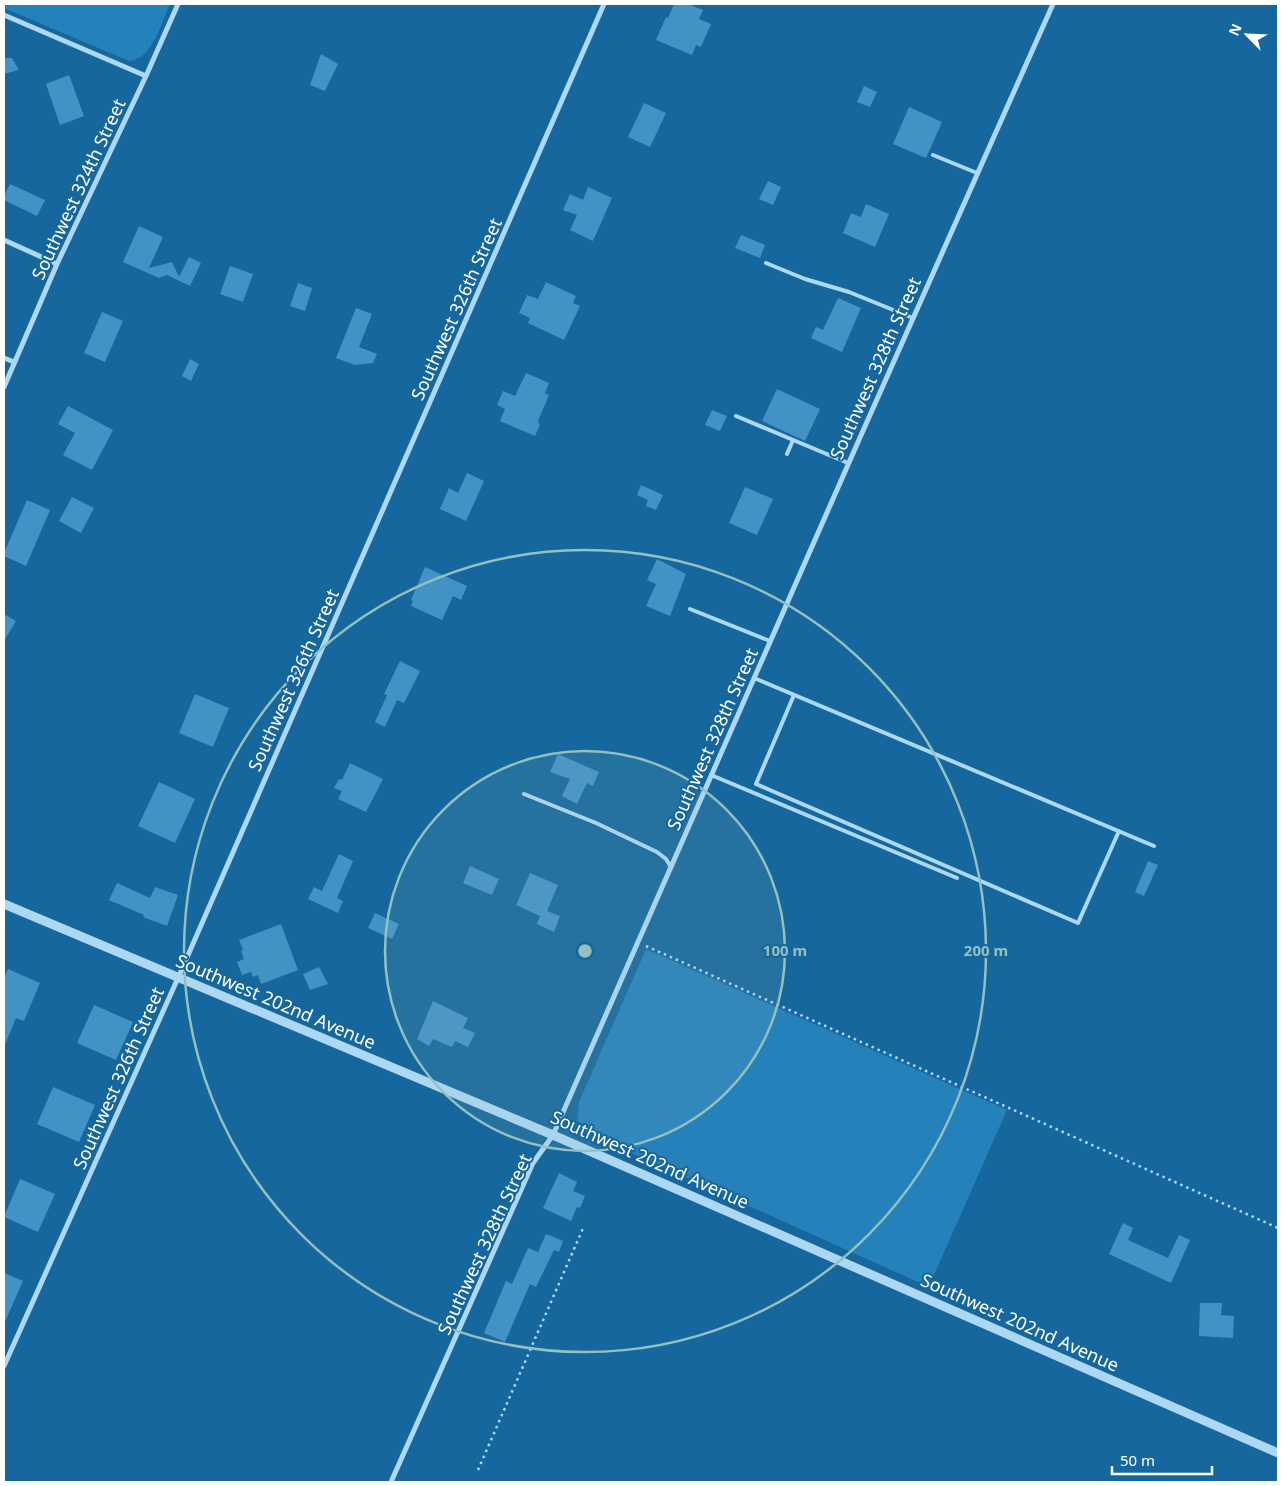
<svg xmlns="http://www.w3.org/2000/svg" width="1282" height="1486" font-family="'Noto Sans',sans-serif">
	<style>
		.green { fill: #2581ba }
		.building { fill: #4392c5 }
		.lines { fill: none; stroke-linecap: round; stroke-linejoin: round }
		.path { stroke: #add8f3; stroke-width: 2.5; stroke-dasharray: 2.5 4; stroke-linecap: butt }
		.service { stroke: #add8f3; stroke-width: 4 }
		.minor { stroke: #add8f3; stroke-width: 5 }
		.tertiary { stroke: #add8f3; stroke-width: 9 }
		.ring { fill: none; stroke: #93c1be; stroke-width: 2.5 }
		.labels { text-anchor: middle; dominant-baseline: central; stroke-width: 4; stroke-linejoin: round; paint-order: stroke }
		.street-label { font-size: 18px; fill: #fff; stroke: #16679d }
		.centre { fill: #93c1be; stroke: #16679d; stroke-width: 2.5 }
		.ring-label { font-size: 15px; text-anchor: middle; font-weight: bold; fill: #93c1be; stroke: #16679d; stroke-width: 4; stroke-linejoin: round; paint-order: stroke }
	</style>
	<rect width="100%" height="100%" fill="#16679d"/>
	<!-- green -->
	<path class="green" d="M4 4H170C161 23 153 59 129 61L4 8Z
		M646 949 1007 1110 930 1284 920 1283 596 1137 577 1120 579 1102Z"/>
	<!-- building -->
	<path class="building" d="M674 4H688L703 10 699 19 711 24 701 47 696 45 692 55 656 40 666 17 668 18Z
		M321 54 338 64 325 91 310 85Z
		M4 58H12L19 70 4 74Z
		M69 75 84 116 60 125 46 84Z
		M864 86 877 92 870 107 857 102Z
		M644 103 666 113 650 147 628 137Z
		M909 107 942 122 926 158 893 144Z
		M768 181 781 187 773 205 759 199Z
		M10 184 45 200 37 216 4 200V196Z
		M588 187 612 198 593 241 570 230 577 215 563 210 570 194 583 200Z
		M866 204 889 214 875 247 843 233 851 213 861 217Z
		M139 226 163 237 149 268 172 262 179 277 189 257 201 263 190 286 167 275 159 278 123 262Z
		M741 235 765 245 760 258 735 248Z
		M230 266 253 274 243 302 220 294Z
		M546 282 576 296 573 303 580 306 564 340 528 323 530 318 519 313 527 295 538 299Z
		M298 283 312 288 305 311 290 306Z
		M838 298 861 308 842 352 811 338 816 327 823 330Z
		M356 308 372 314 359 347 377 354 373 363 355 365 336 358Z
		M102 312 123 321 105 362 84 353Z
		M190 359 199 364 191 381 182 376Z
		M526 373 549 383 545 393 549 395 538 421 540 425 535 436 500 421 505 409 497 405 503 391 515 396Z
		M777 389 820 409 805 441 762 421Z
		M68 406 113 430 92 470 63 455 75 433 58 424Z
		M712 410 727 416 720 431 705 425Z
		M467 473 484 481 466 521 440 509 449 488 458 493Z
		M641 485 663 495 656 510 646 506 648 500 637 495Z
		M745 487 773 499 757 535 729 523Z
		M72 497 94 508 81 533 59 521Z
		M27 500 50 510 26 566 4 556V553Z
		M657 559 686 574 670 616 646 606 656 584 647 580Z
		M425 567 467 586 461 600 453 596 442 620 411 606 413 601 411 600Z
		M4 614 16 621 4 641Z
		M400 661 420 671 404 703 397 700 385 727 375 722 387 695 384 694Z
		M195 694 229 708 213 747 179 733Z
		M558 754 599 772 593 786 587 783 577 804 562 796 570 779 550 772Z
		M350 763 383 779 366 812 338 799 342 791 334 788 339 779 342 780Z
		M159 782 195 799 175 843 138 826Z
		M339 854 353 861 337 898 343 901 338 913 308 899 314 887 322 891Z
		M1148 861 1158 865 1144 896 1135 892Z
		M470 866 499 879 492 895 463 883Z
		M530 873 558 885 547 911 560 916 554 932 537 924 540 916 516 905Z
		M117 883 150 898 155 887 178 895 167 926 143 917 144 915 109 900Z
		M375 913 399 924 392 939 368 928Z
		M281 924 298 970 261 984 258 975 253 977 251 972 242 975 237 962 244 959 241 951 243 950 239 940Z
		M319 967 328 984 310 990 303 974Z
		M8 969 40 983 24 1021 16 1018 4 1047V978Z
		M433 1001 468 1018 463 1028 475 1033 468 1047 455 1041 452 1047 433 1039 429 1046 417 1039Z
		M94 1005 133 1022 116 1060 77 1043Z
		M53 1087 95 1105 79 1142 37 1124Z
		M559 1173 577 1182 573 1191 585 1196 580 1208 577 1207 571 1221 543 1208Z
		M20 1179 55 1194 38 1232 4 1217Z
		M1123 1223 1133 1228 1128 1240 1168 1258 1179 1235 1190 1240 1171 1283 1109 1254Z
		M546 1234 563 1241 559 1252 554 1250 536 1287 530 1284 505 1342 484 1333 506 1281 512 1284 528 1248 538 1252Z
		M4 1273 23 1281 4 1324Z
		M1200 1303H1222L1221 1315 1234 1316 1233 1338 1199 1336Z"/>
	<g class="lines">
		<!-- path -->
		<path class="path" d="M646 946 1278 1228
			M478 1470 584 1226"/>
		<!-- service -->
		<path class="service" d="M933 155 977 173
			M766 263 805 279 849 292 913 318
			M736 416 848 463
			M787 454 793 440
			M690 609 770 641
			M754 678 1154 846
			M794 695 756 784 1078 923 1119 831
			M711 775 957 878
			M524 794 596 823 657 852 666 859 671 867"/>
		<!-- minor -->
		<path class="minor" d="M4 15 146 76
			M4 240 57 264
			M4 358 14 362
			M4 387 57 264 146 76 178 4
			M4 1366 178 978 604 4
			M391 1482 533 1163 553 1135 862 433 1053 4"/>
		<!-- tertiary -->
		<path class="tertiary" d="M4 904 553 1135 1278 1453"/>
	</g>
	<!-- distance rings -->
	<circle cx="585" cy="951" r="200" fill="#93c1be" fill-opacity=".12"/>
	<g class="ring">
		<circle cx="585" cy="951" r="200"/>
		<circle cx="585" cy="951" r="401"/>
	</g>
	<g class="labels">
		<!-- street labels -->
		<g class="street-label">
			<text transform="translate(78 189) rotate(-65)">Southwest 324th Street</text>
			<text transform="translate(456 309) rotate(-66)">Southwest 326th Street</text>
			<text transform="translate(875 368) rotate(-66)">Southwest 328th Street</text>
			<text transform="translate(293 680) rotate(-66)">Southwest 326th Street</text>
			<text transform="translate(712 739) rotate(-66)">Southwest 328th Street</text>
			<text transform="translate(276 1001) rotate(23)">Southwest 202nd Avenue</text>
			<text transform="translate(118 1078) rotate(-66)">Southwest 326th Street</text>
			<text transform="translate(650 1159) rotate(24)">Southwest 202nd Avenue</text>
			<text transform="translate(484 1244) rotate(-65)">Southwest 328th Street</text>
			<text transform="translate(1020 1322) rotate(24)">Southwest 202nd Avenue</text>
		</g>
	</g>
	<circle cx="585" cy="951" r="8" class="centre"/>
	<g class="ring-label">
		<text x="785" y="956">100 m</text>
		<text x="986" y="956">200 m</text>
	</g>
	<!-- border -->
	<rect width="1282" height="1486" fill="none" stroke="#ffffff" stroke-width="10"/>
	<!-- north arrow -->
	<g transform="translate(1247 35) rotate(294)" stroke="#16679d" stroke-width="4" paint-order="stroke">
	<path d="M0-4L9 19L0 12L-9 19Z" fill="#ffffff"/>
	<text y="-8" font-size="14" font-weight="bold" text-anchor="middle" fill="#ffffff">N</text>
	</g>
	<!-- scale -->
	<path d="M1112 1466v8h100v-8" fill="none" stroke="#ffffff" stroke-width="2.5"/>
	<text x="1120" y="1466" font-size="15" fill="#ffffff" stroke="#16679d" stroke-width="4" paint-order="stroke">50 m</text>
</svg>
